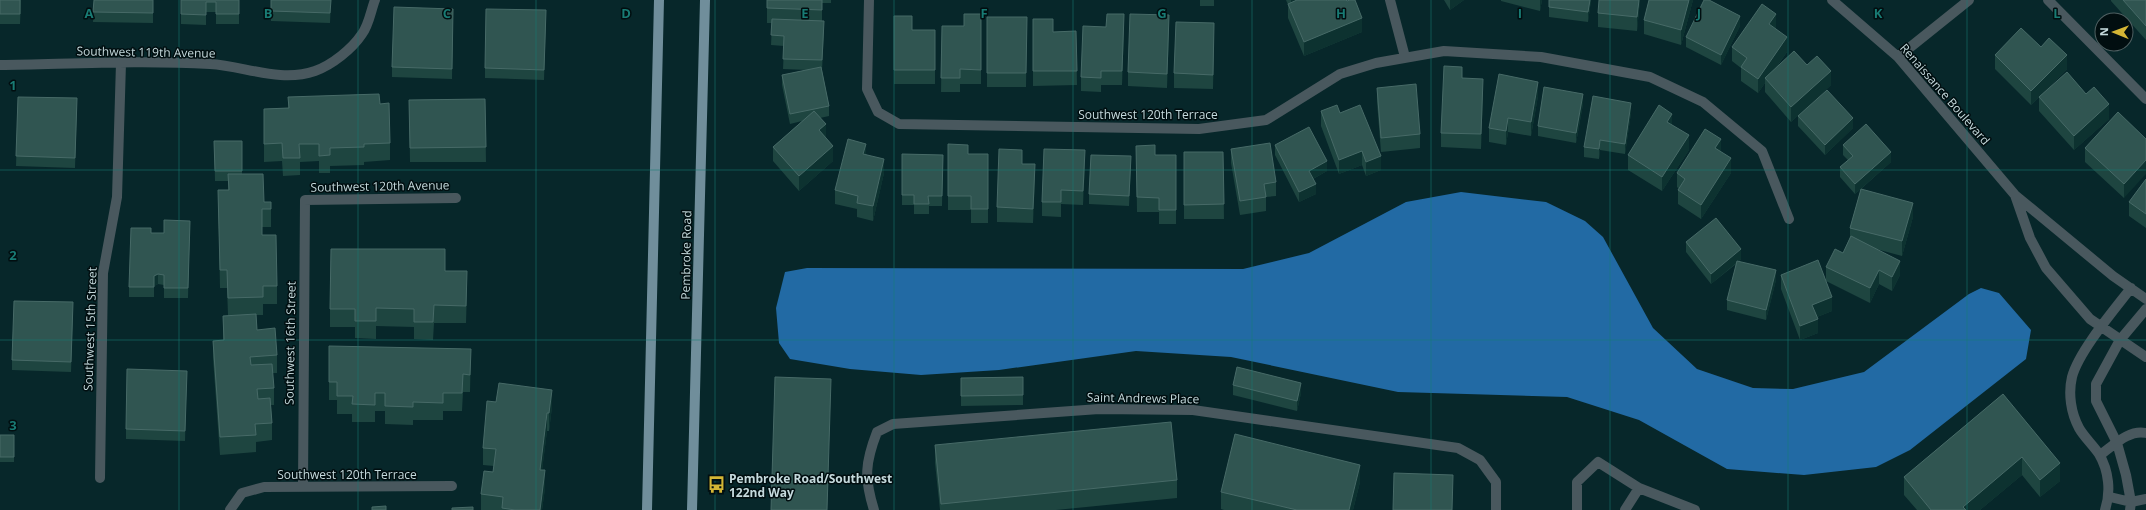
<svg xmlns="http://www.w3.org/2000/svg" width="2146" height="510" font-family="'Open Sans',sans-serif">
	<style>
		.water { fill: #226aa4 }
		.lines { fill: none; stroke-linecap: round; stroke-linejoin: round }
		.minor { stroke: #49585e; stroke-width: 10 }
		.major { stroke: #708e9b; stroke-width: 10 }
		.wall { fill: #1e4540 }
		.shaded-wall { fill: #0d3230 }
		.building { fill: #305551; stroke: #476a67 }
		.grid { fill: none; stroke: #187b74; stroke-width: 1; stroke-opacity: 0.55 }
		.labels { text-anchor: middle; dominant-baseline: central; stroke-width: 3; stroke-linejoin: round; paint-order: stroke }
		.street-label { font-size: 12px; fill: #c5dadd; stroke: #010e10 }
		.poi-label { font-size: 12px; font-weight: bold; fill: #c5dadd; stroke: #010e10; text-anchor: start }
		.grid-label { font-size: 13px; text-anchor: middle; font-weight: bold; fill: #187b74; stroke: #010e10; stroke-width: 3; stroke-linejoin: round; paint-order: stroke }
	</style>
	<rect width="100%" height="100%" fill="#07272a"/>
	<!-- water -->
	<path class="water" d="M1461 192 1546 202 1585 221 1603 237 1653 328 1697 369 1753 388 1793 389 1864 372 1969 294 1981 288 1999 293 2031 330 2026 359 1910 450 1876 467 1804 475 1727 469 1639 420 1567 397 1398 392 1231 357 1136 351 999 370 921 375 850 369 790 359 779 343 776 308 785 272 807 268 1243 269 1309 253 1406 202Z"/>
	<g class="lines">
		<!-- minor -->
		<path class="minor" d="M869 0 867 89 878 112 899 124 1199 129 1266 120 1340 74 1376 63 1444 51 1541 57 1650 77 1703 102 1762 151 1789 219
			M1390 0 1405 57
			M1832 0 1898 57 2015 195 2113 276 2146 299
			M2048 0 2146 99
			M1898 57 1969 0
			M0 65C70 64 140 60 210 64 245 66 280 83 315 71 332 65 352 49 362 34 369 25 371 10 375 0
			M2015 195 2030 238 2046 268 2090 319 2146 357
			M2100 455C2113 446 2129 429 2146 433
			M100 478 103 273 117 197 121 63
			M303 486 305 200 456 198
			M2110 497 2131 502 2146 499
			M230 510 242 493 264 487 452 486
			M874 510C864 478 865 463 877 432L893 424 1099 409 1193 410 1458 448 1480 460 1496 482V510
			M1577 510V482L1598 462 1639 488 1695 510
			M1625 510 1639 488
			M2105 510C2111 492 2109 471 2099 454 2093 445 2084 437 2079 428 2071 413 2068 394 2072 377 2079 351 2114 310 2131 288
			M2130 510 2131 502 2126 475 2117 443 2096 401V384L2120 340 2146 309"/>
		<!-- major -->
		<path class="major" d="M647 510 659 0
			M692 510 705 0"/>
	</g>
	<!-- wall -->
	<path class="wall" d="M0 0H21L20 24H0Z
		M94 0H153V23L93 22Z
		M181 0H239V24H216V12H206V25L181 24Z
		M271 0H331L330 23 271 21Z
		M767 0H831V3H822V21L824 31 822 70 829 106V116L820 118 833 161 799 191 773 161V147L802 121 790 124 782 85V75L808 70 783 69 784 46 771 45 772 23H767Z
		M1200 0H1214V6H1200Z
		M1286 0H1346L1362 32 1304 56 1288 18V5Z
		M1444 0H1464L1450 10Z
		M1501 0H1542L1540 11 1501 1Z
		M1591 0 1588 22 1549 17V7Z
		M1640 0 1637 31 1598 27V13Z
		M1649 0H1693L1681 45 1644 34V20Z
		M2111 0H2146V40L2111 1Z
		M453 9 452 79 392 77V67Z
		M981 14V84H960V92H941L942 26H964Z
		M894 16 912 30H935V84H894Z
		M987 17H1027L1026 87H987Z
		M1033 19 1053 32 1076 31 1077 85 1033 86Z
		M546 20 544 80 485 78V68Z
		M1740 26 1721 65 1686 47V37Z
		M1776 28V29L1787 52 1776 68 1807 65 1831 85 1791 122 1765 92V83L1758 93 1741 81V68L1732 61V47Z
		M1124 29 1122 85H1101V92L1081 91V77Z
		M1169 30 1167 88 1128 86V72Z
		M1214 37 1213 89 1174 88V73Z
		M2041 47 2067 69 2041 95 2109 119 2074 150 2039 111V97L2031 105 1995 69V55Z
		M1377 88 1420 134V148L1381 152 1377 102Z
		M1483 93 1481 149 1441 147V133Z
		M1538 96 1531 136 1508 132 1506 145 1489 142V128Z
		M18 97 77 108 75 168 16 166Z
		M288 97 380 104 390 143V160L364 162V165L330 166V173H319V161L300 162V175L283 176 282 161 264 162V109L288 108Z
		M485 99 486 162H410L409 100Z
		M1583 104 1576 143 1538 136V126Z
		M1321 111 1340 113 1381 170 1366 176 1362 165 1339 174 1321 126Z
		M1631 113 1625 154 1600 150 1599 159 1584 157V147Z
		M1798 116 1853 128 1825 155 1798 126Z
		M1672 125 1689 150 1662 191 1628 170V155Z
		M2146 139 2124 198 2085 162V148Z
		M214 141H242V174L264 202H271V227H262V235L277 286V304H263V315H256L257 330 277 355V373H272L274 388V405H271L272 423V440L256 442V452L220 455 213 358V341L223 340V316L239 315H228L227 288H220L218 190H228V181H215Z
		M948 144 968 154H988V223H971V210H948Z
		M1275 145 1327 171 1313 179 1316 194 1299 202 1275 155Z
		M1843 145 1891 162 1861 189 1913 217 1902 256 1876 249 1900 275 1892 291 1879 284 1870 303 1826 281V267L1843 253 1850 237V228L1861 189 1855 194 1840 177V167L1848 160 1843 155Z
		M1136 146 1155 155H1176V224H1159V212H1137Z
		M1231 149 1276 182V196L1266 197V211L1240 215 1231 163Z
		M1184 152H1223L1224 219H1184Z
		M1721 152 1731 173 1701 219 1678 204V190L1679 189 1677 187V173Z
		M866 154 884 173 873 221 857 217V209L835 204V190Z
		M902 154 943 155 942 206H929V214H914V205H902Z
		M1022 164 1035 178 1033 223 997 222V207Z
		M1085 164 1083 205 1061 204V217L1042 216V202Z
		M1131 166 1129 206 1089 204V194Z
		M2146 179V228L2129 216V202Z
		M190 221 188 298H164V285L158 284 154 286V297H129V287L151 233H164Z
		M1686 242 1741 259 1739 261 1776 280 1766 320 1727 310V300L1736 264 1711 284 1686 252Z
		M445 271 467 289 466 323H434L433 340 414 339V327L376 326V339L355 338V327H330V309Z
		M1781 275 1832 311 1817 317 1818 333 1800 340 1781 289Z
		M73 312 71 372 12 370V360Z
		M471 349 470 392H463L462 411H443V420H413V425L385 424V411H375V422H352V414H337V400H329V382Z
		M187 371 185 441 126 439V429Z
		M1023 377V405L961 406V378Z
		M1233 385 1301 393 1297 411 1233 395Z
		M2003 394 2060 481 2040 497 2022 475 1980 510H1917L1904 495V477Z
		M496 402 552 407 549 431H547L542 470 545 488 542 510H481V494L493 472 494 466 483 465V448Z
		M0 435H14V462H0Z
		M935 445 1177 480V498L1056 510H940L935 463Z
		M1360 482 1353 510H1224L1221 509V492Z"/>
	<!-- shaded-wall -->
	<path class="shaded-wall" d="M1291 0H1316L1291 11Z
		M1450 0H1464L1450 10Z
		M1540 0H1542L1540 11Z
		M1590 0H1591L1588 22V12Z
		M1639 0H1640L1637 31V17Z
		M1689 0H1693L1681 45V30Z
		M1124 14V29L1122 85V71Z
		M1776 14V28L1769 39V24Z
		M1169 15V30L1167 88V74Z
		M1740 16V26L1721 65V55Z
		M1362 18V32L1304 56V42Z
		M1214 23V37L1213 89V75Z
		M1787 37V52L1767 80 1765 78V83L1758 93V79Z
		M2067 55V69L2031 105V91Z
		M1831 71V85L1791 122V107Z
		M1483 79V93L1481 149V134Z
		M1538 82V96L1531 136V122Z
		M1583 94V104L1576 143V133Z
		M1631 103V113L1625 154V144Z
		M2109 104V119L2074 150V136Z
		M1672 114V128L1667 122Z
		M1508 118V132L1506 145V131Z
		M1853 118V128L1825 155V145Z
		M826 124V139L819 130Z
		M1689 135V150L1662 191V177Z
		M1721 139V153L1715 148Z
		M1600 140V150L1599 159V149Z
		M866 144V158L863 154Z
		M833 146V161L799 191V176Z
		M1085 150V164L1083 205V191Z
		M1362 151V165L1339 174V160Z
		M1891 152V162L1855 194V184Z
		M1381 156V170L1366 176V162Z
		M1731 158V173L1701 219V205Z
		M884 159V173L873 221V206Z
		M2146 160V174L2124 198V184Z
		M1327 161V171L1309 181V171Z
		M1035 164V178L1033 223V209Z
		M1316 184V194L1299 202V192Z
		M1913 203V217L1902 256V241Z
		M1741 249V259L1711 284V274Z
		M1900 261V275L1892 291V277Z
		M1776 270V280L1766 320V310Z
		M1879 270V284L1870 303V288Z
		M158 274V284L154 286V297V276Z
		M1832 297V311L1812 319V305Z
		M1818 319V333L1800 340V326Z
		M1301 383V393L1297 411V401Z
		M552 390V407L549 431V413Z
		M547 413V431L540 487V470Z
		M2022 457V475L1980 510H1963V507Z
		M2060 463V481L2040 497V480Z
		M1360 465V482L1353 510H1349Z
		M545 470V488L542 510H540Z"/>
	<!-- building -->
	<path class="building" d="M0 0H20V14H0Z
		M94 0H153V13L93 12Z
		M181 0H239V14H216V2H206V15L181 14Z
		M271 0H331L330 13 271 11Z
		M767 0H822V10L767 8Z
		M1297 0H1346L1347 1 1350 0H1355L1362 18 1304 42 1288 4Z
		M1549 0H1590L1588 12 1549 7Z
		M1599 0H1639L1637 17 1598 13Z
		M1649 0H1689L1681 30 1644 20Z
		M1704 0H1709L1740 16 1721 55 1686 37Z
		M2123 0H2146V26Z
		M1762 4 1776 14 1769 24 1787 37 1758 79 1741 67 1747 58 1732 47Z
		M394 7 453 9 452 69 392 67Z
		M486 9 546 10 544 70 485 68Z
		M964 14H981V70L960 69V78H941L942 26H964Z
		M1107 14H1124L1122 71H1101V78L1081 77 1083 26 1106 27Z
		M1130 14 1169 15 1167 74 1128 72Z
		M894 16H912V30H935V70H894Z
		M987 17H1027L1026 73H987Z
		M772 19 824 21 822 60 783 59 784 36 771 35Z
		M1033 19H1053V32L1076 31 1077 71H1033Z
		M1176 22 1214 23 1213 75 1174 73Z
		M2021 28 2041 47 2049 38 2067 55 2031 91 1995 55Z
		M1794 51 1807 65 1817 56 1831 71 1791 107 1765 78Z
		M1444 66 1462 67V78L1483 79 1481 134 1441 133Z
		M821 67 829 106 790 114 782 75Z
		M2067 72 2086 94 2094 87 2109 104 2074 136 2039 97Z
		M1499 74 1538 82 1531 122 1508 118 1506 131 1489 128Z
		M1416 84 1420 134 1381 138 1377 88Z
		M1544 87 1583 94 1576 133 1538 126Z
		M1827 90 1853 118 1825 145 1798 116Z
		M379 94 380 104 389 103 390 143 364 144V147L330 148V155L319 156V144H299L300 158H283L282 143 264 144V109L289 108 288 97Z
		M1593 96 1631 103 1625 144 1600 140 1599 149 1584 147Z
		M18 97 77 98 75 158 16 156Z
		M485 99 486 147 410 148 409 100Z
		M1337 105 1340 113 1360 105 1381 156 1366 162 1362 151 1339 160 1321 111Z
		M1659 105 1672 114 1667 122 1689 135 1662 177 1628 155Z
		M814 111 826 124 819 130 833 146 799 176 773 147Z
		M2118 112 2146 139V160L2124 184 2085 148Z
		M1866 124 1891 152 1855 184 1840 167 1853 156 1843 145Z
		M1309 127 1327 161 1309 171 1316 184 1299 192 1275 145Z
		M1705 129 1721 139 1715 148 1731 158 1701 205 1678 190 1685 179 1677 173Z
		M848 139 866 144 863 154 884 159 873 206 857 203 858 196 835 190Z
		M214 141H242V171H215Z
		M1270 143 1276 182 1264 184 1266 197 1240 201 1231 149Z
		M948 144 968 145V154H988V209H971V196H948Z
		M1155 145V155H1176V210H1159V198L1137 197 1136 146Z
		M999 149 1022 150V164H1035L1033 209 997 207Z
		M1044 149 1085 150 1083 191 1061 190V202H1042Z
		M1184 152H1223L1224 204 1184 205Z
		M902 154 943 155 942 196H928L929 204H914V195H902Z
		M1091 155 1131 156 1129 196 1089 194Z
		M228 174H263L264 202H271V209H262V235H276L277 286H263V297L228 298 227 270H220L218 190H229Z
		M2146 179V214L2129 202Z
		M1861 189 1913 203 1902 241 1850 228Z
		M1716 218 1741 249 1711 274 1686 242Z
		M164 220 190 221 188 288H164V275L158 274 154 276V287H129L131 228H151V233H164Z
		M1851 236 1900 261 1892 277 1879 270 1870 288 1826 267 1835 249 1843 253Z
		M331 249H445V271H467L466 306 434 305 433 322H414V309L376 308V321H355V309H330Z
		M1818 260 1832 297 1812 305 1818 319 1800 326 1781 275Z
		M1737 261 1776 270 1766 310 1727 300Z
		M14 301 73 302 71 362 12 360Z
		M256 314 257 330 275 328 277 355 250 357 251 365 272 364 274 388 257 389 258 399 270 398 272 423 255 424 256 435 220 437 213 341 224 340 223 316Z
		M329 346 471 349 470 375 463 374 462 393H443V403L413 402V407L385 406V393H375V405L352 404 353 396H337V382H329Z
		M1237 367 1301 383 1297 401 1233 385Z
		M127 369 187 371 185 431 126 429Z
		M775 377 831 379 827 510H771Z
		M1023 377V395L961 396V378Z
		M499 383 552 390 549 413H547L540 470H545L540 510H515L502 508 503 497 481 494 484 471 493 472 496 449 483 448 487 401 496 402Z
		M2003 394 2060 463 2040 480 2022 457 1963 507 1966 510H1931L1904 477Z
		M1171 422 1177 480 941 504 935 445Z
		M1235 434 1360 465 1349 510H1297L1221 492Z
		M0 435H14V457H0Z
		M1394 473 1453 475 1452 510H1393Z
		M386 506V510H372V507Z
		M473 507V510H452V508Z"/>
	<!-- grid -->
	<path class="grid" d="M179 0V510M358 0V510M536 0V510M715 0V510M894 0V510M1073 0V510M1252 0V510M1431 0V510M1610 0V510M1788 0V510M1967 0V510M0 170H2146M0 340H2146"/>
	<!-- icons -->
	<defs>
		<symbol id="bus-bare" viewBox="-9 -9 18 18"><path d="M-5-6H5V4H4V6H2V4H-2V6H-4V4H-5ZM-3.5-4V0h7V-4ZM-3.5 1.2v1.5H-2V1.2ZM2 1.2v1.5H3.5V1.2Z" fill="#d4b635" stroke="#010e10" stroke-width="2.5" paint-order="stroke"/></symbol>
	</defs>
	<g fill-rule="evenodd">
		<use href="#bus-bare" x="704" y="472" width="25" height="25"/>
	</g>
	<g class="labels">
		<!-- street labels -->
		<g class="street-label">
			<text transform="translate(146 52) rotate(1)">Southwest 119th Avenue</text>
			<text transform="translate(1945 94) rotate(49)">Renaissance Boulevard</text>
			<text x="1148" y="114">Southwest 120th Terrace</text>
			<text transform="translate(380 186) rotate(-1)">Southwest 120th Avenue</text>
			<text transform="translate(686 255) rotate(-89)">Pembroke Road</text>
			<text transform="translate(90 329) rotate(-88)">Southwest 15th Street</text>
			<text transform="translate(290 343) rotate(-89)">Southwest 16th Street</text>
			<text transform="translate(1143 398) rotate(1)">Saint Andrews Place</text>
			<text x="347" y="474">Southwest 120th Terrace</text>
		</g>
		<!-- poi labels -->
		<g class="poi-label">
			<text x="729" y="478">Pembroke Road/Southwest<tspan x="729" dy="14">122nd Way</tspan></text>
		</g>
	</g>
	<g class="grid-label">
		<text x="89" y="18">A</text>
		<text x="268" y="18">B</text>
		<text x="447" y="18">C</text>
		<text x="626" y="18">D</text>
		<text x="805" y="18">E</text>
		<text x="984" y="18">F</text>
		<text x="1162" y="18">G</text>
		<text x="1341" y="18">H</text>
		<text x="1520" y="18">I</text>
		<text x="1699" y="18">J</text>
		<text x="1878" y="18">K</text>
		<text x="2057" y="18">L</text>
		<text x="13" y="90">1</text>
		<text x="13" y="260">2</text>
		<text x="13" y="430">3</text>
	</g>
	<!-- north arrow -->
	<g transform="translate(2114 32) rotate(271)"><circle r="19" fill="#010e10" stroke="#4f6062"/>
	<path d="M0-3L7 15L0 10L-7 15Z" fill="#d4b635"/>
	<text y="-6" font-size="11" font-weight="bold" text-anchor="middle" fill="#c5dadd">N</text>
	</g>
</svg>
